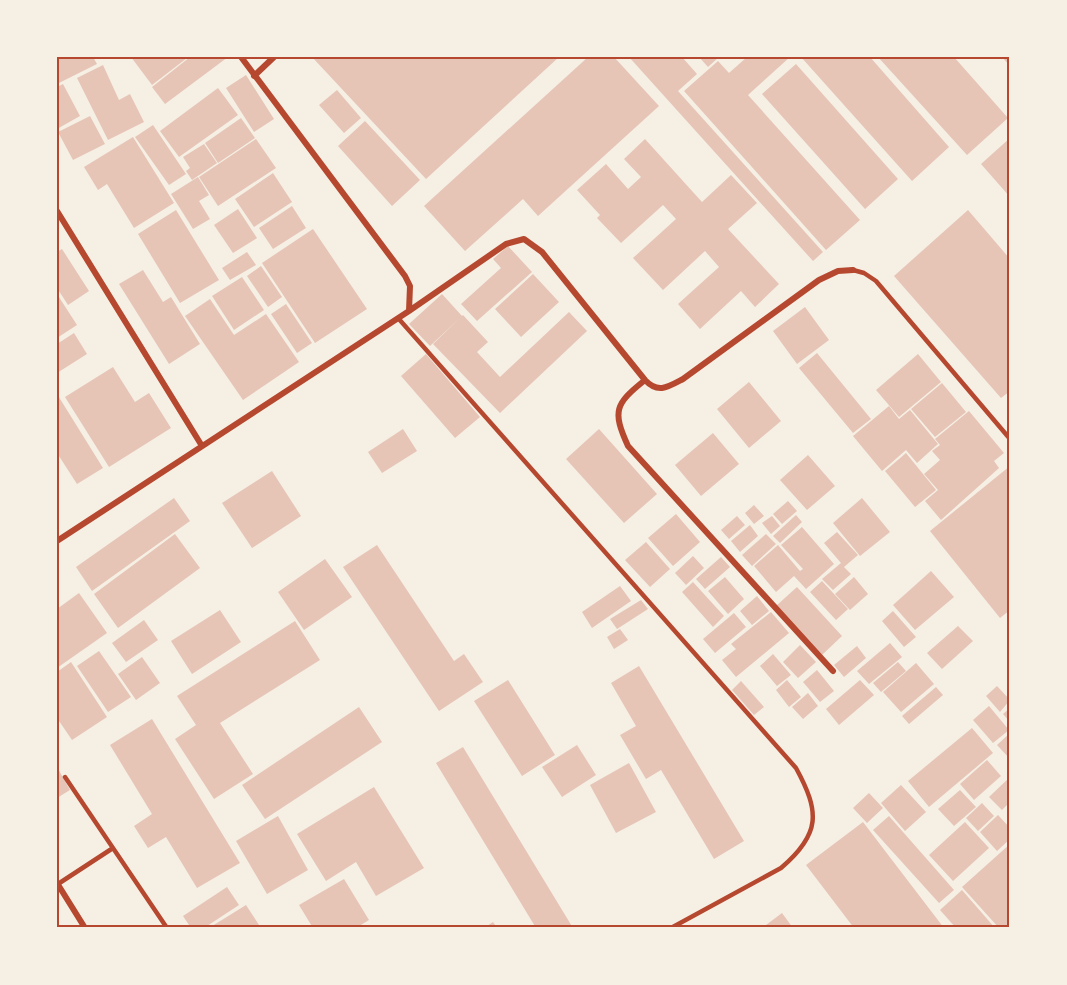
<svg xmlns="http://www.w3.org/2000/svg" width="1067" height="985" font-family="Signika,sans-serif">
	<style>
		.building { fill: #e6c5b7 }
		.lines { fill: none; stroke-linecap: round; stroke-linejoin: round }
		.service { stroke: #b5482f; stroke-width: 4.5 }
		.minor { stroke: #b5482f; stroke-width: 6 }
		.neatline { fill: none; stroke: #b5482f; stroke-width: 2 }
	</style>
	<rect width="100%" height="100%" fill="#f6efe4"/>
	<!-- building -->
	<path class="building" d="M57 57H93L97 64 57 84Z
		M131 57H187V58L152 85Z
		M190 57H228L165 104 152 87Z
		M312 57H559L426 179Z
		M588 57H614L659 106 538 216 523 199 465 251 424 206Z
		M629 57H682L697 74 678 91 823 252 813 261Z
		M699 57H719L708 67Z
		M747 57H790L748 95 860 220 826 250 684 91 718 61 729 73Z
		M801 57H870L949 147 912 181Z
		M878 57H954L1008 118 967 155Z
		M1002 57H1010V66Z
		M796 64 898 179 865 209 762 94Z
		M103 65 119 100 130 94 144 122 108 140 77 78Z
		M246 75 274 119 254 132 226 88Z
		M63 84 80 116 57 129V87Z
		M218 88 238 115 179 157 160 131Z
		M337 90 361 118 344 133 319 105Z
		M90 116 105 144 73 160 58 132Z
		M241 118 255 138 218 163 205 143Z
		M365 121 420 180 392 206 338 146Z
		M153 125 186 174 169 185 135 137Z
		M133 137 174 203 134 228 107 184 98 190 84 167Z
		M1010 138V197L981 164Z
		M256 139 276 168 218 206 199 177Z
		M645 139 702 202 731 175 757 203 728 229 779 284 755 307 741 291 700 329 678 304 719 267 705 251 663 290 633 258 676 219 663 205 621 243 597 218 600 215 577 190 606 164 628 189 641 177 624 159Z
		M204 144 217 163 192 180 186 171 190 168 183 157Z
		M273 173 292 202 254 227 235 199Z
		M198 177 209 195 199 201 210 219 193 229 171 194Z
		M292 206 306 228 273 249 259 228Z
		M238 209 257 238 233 253 214 225Z
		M176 210 219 280 180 303 138 234Z
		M968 210 1010 259V391L1001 398 894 276Z
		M313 229 367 309 315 343 262 263Z
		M508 246 532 272 477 321 461 304 501 268 493 259Z
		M62 249 89 291 68 305 57 288V252Z
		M247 252 256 265 230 280 222 268Z
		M261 266 282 297 268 307 247 276Z
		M143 270 163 302 171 297 200 344 169 364 119 284Z
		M533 274 559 302 521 337 495 309Z
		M242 277 264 310 234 330 212 296Z
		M57 294 77 325 57 338Z
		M442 294 462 316 430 346 409 324Z
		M210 299 234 335 266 314 299 362 243 400 185 316Z
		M286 304 312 343 297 353 271 314Z
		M805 307 829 340 797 364 773 331Z
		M569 312 587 331 500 413 433 344 463 315 488 342 477 352 500 377Z
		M74 333 87 354 57 373V344Z
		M817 353 871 419 853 433 799 368Z
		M426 354 480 417 455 438 401 376Z
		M918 354 941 382 899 417 876 390Z
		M113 367 135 402 149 393 171 428 109 467 65 397Z
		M749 382 781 421 749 448 717 409Z
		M942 383 966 412 935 437 911 409Z
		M57 394 103 468 77 484 57 453Z
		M889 406 899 419 910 410 938 444 917 463 906 450 882 471 853 436Z
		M969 411 1004 453 994 461 999 468 941 520 925 501 938 490 924 474 940 460 932 451 940 445 935 439Z
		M403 429 417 451 382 473 368 452Z
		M599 429 657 494 624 523 566 459Z
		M713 433 739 464 701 496 675 465Z
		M906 453 936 490 915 507 885 471Z
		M808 455 835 486 807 510 780 480Z
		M1010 466V610L1000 618 930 531Z
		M272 471 301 516 252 548 222 503Z
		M174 498 190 521 92 591 76 567Z
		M862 498 890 532 860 556 833 523Z
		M788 501 797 511 782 524 773 514Z
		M754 505 764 516 754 524 745 513Z
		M676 514 700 542 673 566 648 538Z
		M796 515 802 522 780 543 773 536Z
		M737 516 745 525 729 539 721 530Z
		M772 516 780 526 771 534 762 523Z
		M750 525 758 536 740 552 731 541Z
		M802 527 834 564 806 589 794 576 776 592 754 566 778 545 800 571 803 569 781 545Z
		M837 532 858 555 844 567 851 574 833 590 822 579 841 563 824 543Z
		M175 534 200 568 118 628 94 594Z
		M766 534 776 544 752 566 742 555Z
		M646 542 670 569 650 587 625 560Z
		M377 545 454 661 464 654 483 682 439 711 343 567Z
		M693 556 704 568 686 585 675 573Z
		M721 557 730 567 705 589 696 579Z
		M325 559 352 597 304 630 278 592Z
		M931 571 954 597 915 630 893 605Z
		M725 577 744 599 728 614 708 591Z
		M854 577 868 594 850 610 835 594Z
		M822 581 848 609 836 620 810 592Z
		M693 582 724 616 713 627 682 592Z
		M620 586 631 601 592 628 582 612Z
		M797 587 842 636 822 655 776 606Z
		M79 593 107 633 57 668V609Z
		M757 596 769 611 752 625 740 611Z
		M641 600 648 609 617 629 610 619Z
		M220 610 241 642 192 674 171 641Z
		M893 611 916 637 904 647 882 621Z
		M771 612 789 633 736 677 722 660 736 649 731 644Z
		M734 613 746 627 715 653 703 639Z
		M144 620 158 640 126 662 112 643Z
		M295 621 320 660 220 723 253 774 214 799 175 739 196 725 177 696Z
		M958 626 973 641 942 669 927 653Z
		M620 629 628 640 614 649 607 637Z
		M890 643 902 657 869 684 857 671Z
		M800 645 816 662 798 678 783 662Z
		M857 646 866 658 844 677 834 665Z
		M99 651 131 697 108 712 77 666Z
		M773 654 791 675 777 686 760 666Z
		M142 657 160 683 136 700 118 674Z
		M71 662 107 717 72 740 57 718V672Z
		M898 662 906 671 881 692 873 683Z
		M916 663 934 684 901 712 883 692Z
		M639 666 744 841 714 859 661 770 646 779 620 735 636 726 611 683Z
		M817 670 834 691 820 702 803 682Z
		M508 680 555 755 522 776 474 701Z
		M787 680 801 697 789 707 776 690Z
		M860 680 874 695 839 725 826 709Z
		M741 681 764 707 754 715 732 690Z
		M997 686 1010 700 1000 712 986 696Z
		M936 687 943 695 909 724 902 716Z
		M808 693 818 706 803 719 792 707Z
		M989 706 1009 730 993 743 973 720Z
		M359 707 382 742 265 819 242 785Z
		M1010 708V722L1003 714Z
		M152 719 240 863 197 888 166 837 148 848 134 826 152 814 110 745Z
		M972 728 993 753 929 807 908 781Z
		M1010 733V759L997 745Z
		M577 745 596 775 562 797 542 767Z
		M463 747 573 928H536L436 763Z
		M987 760 1001 776 974 800 960 784Z
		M629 763 656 812 616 833 590 785Z
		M57 767 70 790 57 798Z
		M1010 777V802L1002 810 989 797Z
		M901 785 926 812 905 831 881 803Z
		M374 787 424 868 376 896 356 862 326 881 297 834Z
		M960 790 976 807 954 826 938 809Z
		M869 793 883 808 867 823 853 808Z
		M982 803 994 816 978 831 966 818Z
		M998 815 1010 828V839L997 851 980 832Z
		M278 816 308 870 267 894 236 841Z
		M889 816 954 890 939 903 873 830Z
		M863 822 944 928H854L806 865Z
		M965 822 989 848 953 881 929 855Z
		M1010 844V928H999L962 887Z
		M344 879 369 920 356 928H313L299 905Z
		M227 887 239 905 204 928H191L183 916Z
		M962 890 995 928H956L940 910Z
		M246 905 261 928H209Z
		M782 913 793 928H762Z
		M493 922 497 928H484Z"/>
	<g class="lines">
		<!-- service -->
		<path class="service" d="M853 270 864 273 876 281 1010 439
			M398 318 796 768C820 812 821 834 781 868L671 928
			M65 777 167 928
			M58 884 113 848"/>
		<!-- minor -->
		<path class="minor" d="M254 76 274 57
			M57 211 202 446
			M409 311 506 244 524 239 542 252 645 380C658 394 668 387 683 379L819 280 838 271 853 270
			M645 380C615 404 612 411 628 446L833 671
			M57 541 409 311 410 286 405 276 241 57
			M57 883 85 928"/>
	</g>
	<!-- border -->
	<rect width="1067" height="985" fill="none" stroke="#f6efe4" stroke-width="117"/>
	<rect x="58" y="58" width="950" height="868" class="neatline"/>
</svg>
